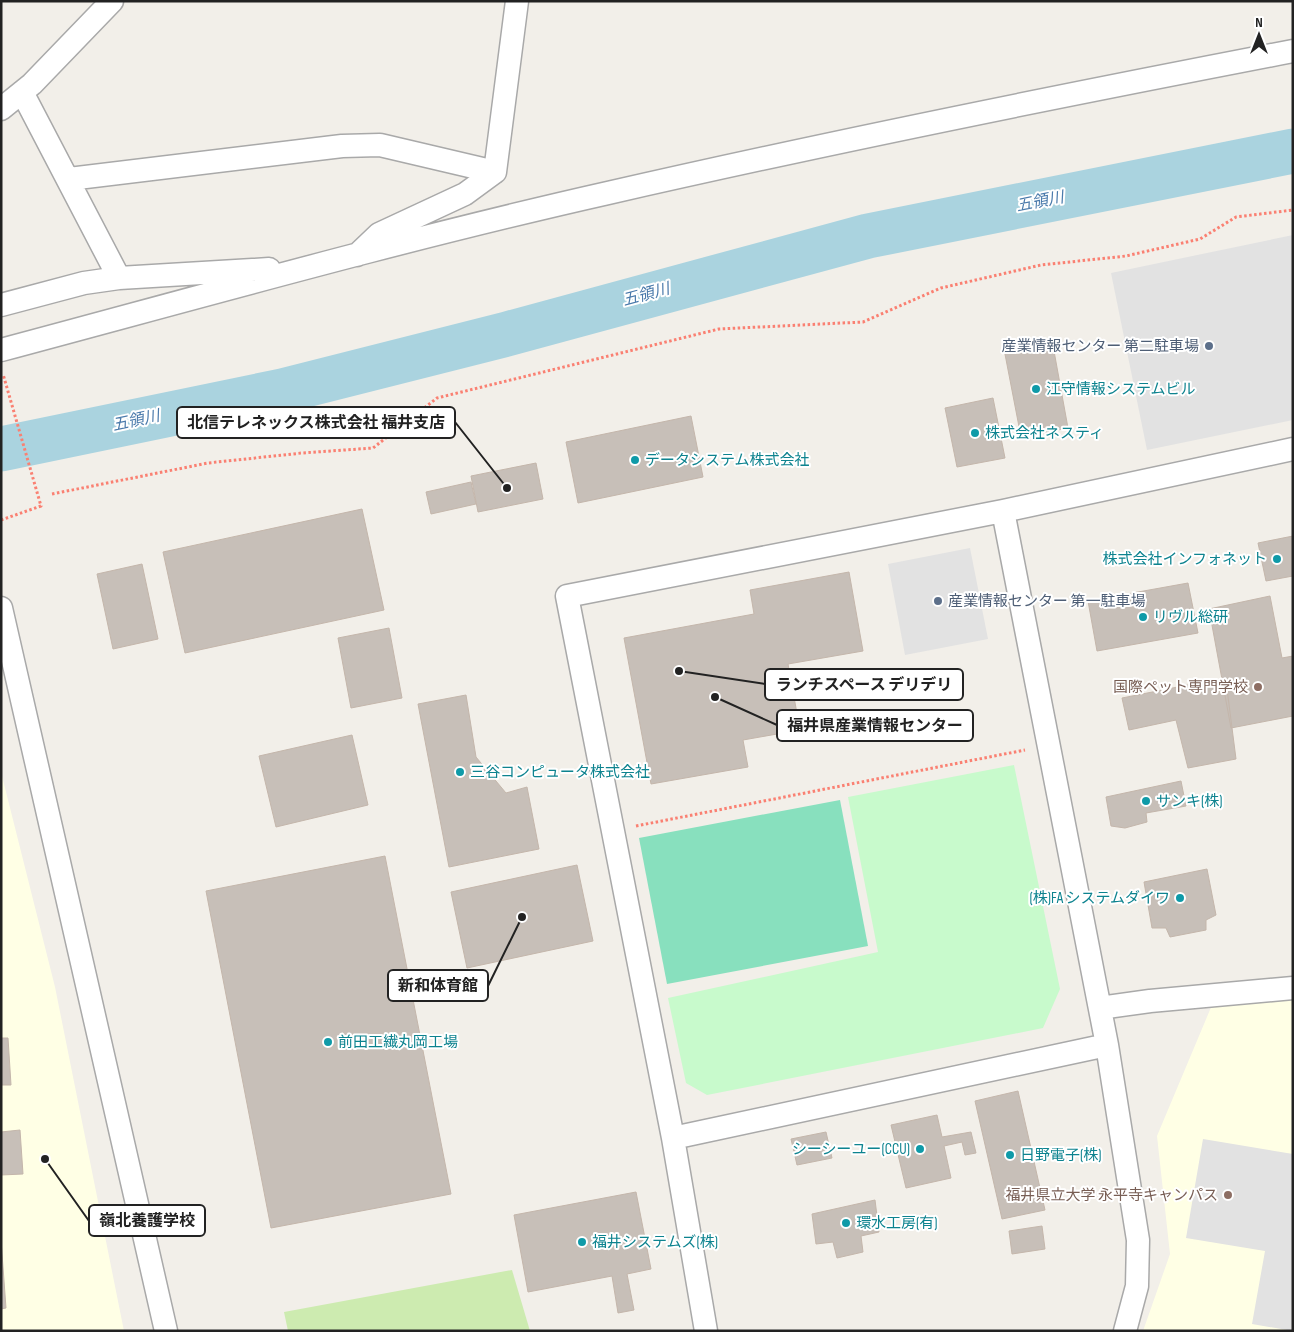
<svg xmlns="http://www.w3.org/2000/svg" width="1294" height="1332" font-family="'Sofia Sans Condensed','Noto Sans JP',sans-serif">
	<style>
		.education { fill: #ffffe5 }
		.grass { fill: #cdebb0 }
		.park { fill: #c8facc }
		.pitch { fill: #88e0be }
		.parking { fill: #e2e2e2 }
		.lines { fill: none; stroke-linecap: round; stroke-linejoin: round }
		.river { stroke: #aad3df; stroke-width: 45 }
		.building { fill: #c7bfb8; stroke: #c4b6ab }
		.street-casing { stroke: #a9a9a9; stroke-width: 25 }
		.path { stroke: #fa8072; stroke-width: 3; stroke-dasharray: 2.5 2.5; stroke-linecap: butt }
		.street { stroke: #fff; stroke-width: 22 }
		.service-dot { fill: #5c6f8a; stroke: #fff; stroke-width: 2 }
		.culture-dot { fill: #0f9aa8; stroke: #fff; stroke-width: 2 }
		.education-dot { fill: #8d6e63; stroke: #fff; stroke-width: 2 }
		.labels { text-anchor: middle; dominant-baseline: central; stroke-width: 4; stroke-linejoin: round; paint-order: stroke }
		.service-label { font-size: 15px; fill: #4e5e75; stroke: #fff; text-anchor: end }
		.culture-label { font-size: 15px; fill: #0d838f; stroke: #fff; text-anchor: start }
		.education-label { font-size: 15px; fill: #785e54; stroke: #fff; text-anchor: end }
		.water-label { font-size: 16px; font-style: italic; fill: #4a7aab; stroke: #fff }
		.leader { fill: none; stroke: #222; stroke-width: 2 }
		.callout-dot { fill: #222; stroke: #fff; stroke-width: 2 }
		.callout { fill: #fff; stroke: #222; stroke-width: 2 }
		.callout-label { font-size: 16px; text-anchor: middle; font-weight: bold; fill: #222 }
	</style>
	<rect width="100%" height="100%" fill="#f2efe9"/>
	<!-- education -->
	<path class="education" d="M1 772 55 987 124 1331H1Z
		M1293 997V1331H1143L1170 1254 1157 1136 1212 1005Z"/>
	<!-- grass -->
	<path class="grass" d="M512 1270 530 1331H288L284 1312Z"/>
	<!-- park -->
	<path class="park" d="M1014 765 1060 989 1043 1028 707 1095 686 1083 668 998 878 952 848 797Z"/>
	<!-- pitch -->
	<path class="pitch" d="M840 800 868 946 667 984 639 838Z"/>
	<!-- parking -->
	<path class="parking" d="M1293 235V420L1147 450 1111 273Z
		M970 548 988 639 905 655 888 564Z
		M1203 1139 1293 1154V1331L1252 1324 1265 1251 1186 1238Z"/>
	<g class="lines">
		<!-- river -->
		<path class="river" d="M1 449 282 391 507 334 868 236 1293 151"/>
	</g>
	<!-- building -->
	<path class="building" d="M1052 340 1068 428 1021 437 1004 349Z
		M993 398 1005 458 957 467 945 408Z
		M691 416 703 477 578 503 566 442Z
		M536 463 543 499 478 512 471 476Z
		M471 482 476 504 431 514 426 492Z
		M362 509 384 610 185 653 163 552Z
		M1293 536V576L1266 581 1258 543Z
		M142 564 158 639 113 649 97 574Z
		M849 572 863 651 788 664 800 730 743 740 748 767 651 784 624 638 754 614 750 590Z
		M1188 583 1198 633 1097 651 1088 601Z
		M1270 596 1282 658 1293 656V716L1231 728 1209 609Z
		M389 628 402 698 351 708 338 638Z
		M1213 680 1218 691 1227 689 1236 759 1188 768 1176 720 1129 730 1122 698Z
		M466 695 476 757 506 793 527 787 539 849 449 867 418 704Z
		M352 735 368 805 276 827 259 756Z
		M1181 781 1186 806 1146 813 1147 822 1125 828 1111 826 1106 797Z
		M385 856 451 1194 271 1228 206 891Z
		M577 865 593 941 467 968 451 892Z
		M1207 869 1216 915 1206 920V930L1170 937 1166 928H1152L1144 882Z
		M1 1038H8L11 1085H1Z
		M1018 1091 1045 1210 1002 1219 975 1101Z
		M937 1115 942 1137 971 1132 976 1153 965 1155 962 1142 944 1146 951 1178 906 1188 891 1125Z
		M20 1130 23 1174 1 1175V1132Z
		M826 1132 832 1158 797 1165 791 1139Z
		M636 1192 651 1269 627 1274 634 1310 618 1313 612 1276 528 1292 514 1215Z
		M875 1200 879 1232 861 1236 863 1252 837 1258 833 1242 816 1244 812 1214Z
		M1042 1226 1045 1249 1012 1254 1009 1231Z
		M1 1240 6 1308 1 1309Z"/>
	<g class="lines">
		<defs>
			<path id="street" d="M22 92 119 278
				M1 109 32 84 112 1
				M69 179 342 146 380 145 495 172
				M357 255 379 234 465 194 495 172 517 1
				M1 305 84 283 119 278 269 269
				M1 350C203 296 404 239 608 193 835 141 1064 95 1293 51
				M1003 511 1107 1045 1138 1240 1137 1286 1125 1331
				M1 608 166 1331
				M1100 1008 1150 1001 1293 988
				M673 1138 1107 1045
				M706 1331 673 1138 567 596 1003 511 1293 449"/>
		</defs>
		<!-- street casing -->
		<use href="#street" class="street-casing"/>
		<!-- path -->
		<path class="path" d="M52 494 208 463 302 453 373 448 437 398 719 329 863 322 941 288 1041 265 1126 256 1200 239 1236 217 1293 210
			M1 520 41 506 3 374
			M636 826 1025 750"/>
		<!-- street -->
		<use href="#street" class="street"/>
	</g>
	<!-- markers -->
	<g class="service-dot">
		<circle cx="1209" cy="346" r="5"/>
		<circle cx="938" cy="601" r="5"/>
	</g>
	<g class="culture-dot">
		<circle cx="1036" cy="389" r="5"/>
		<circle cx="975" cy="433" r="5"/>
		<circle cx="635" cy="460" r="5"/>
		<circle cx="1277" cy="559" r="5"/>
		<circle cx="1143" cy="617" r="5"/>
		<circle cx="460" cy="772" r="5"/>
		<circle cx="1146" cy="801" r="5"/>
		<circle cx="1180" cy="898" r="5"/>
		<circle cx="328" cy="1042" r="5"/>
		<circle cx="920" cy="1149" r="5"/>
		<circle cx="1010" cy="1155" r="5"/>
		<circle cx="846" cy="1223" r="5"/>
		<circle cx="582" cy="1242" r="5"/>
	</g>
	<g class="education-dot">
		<circle cx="1258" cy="687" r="5"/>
		<circle cx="1228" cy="1195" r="5"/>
	</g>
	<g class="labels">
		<!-- service labels -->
		<g class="service-label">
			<text x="1199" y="346">産業情報センター 第二駐車場</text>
			<text x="948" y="601" text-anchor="start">産業情報センター 第一駐車場</text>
		</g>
		<!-- culture labels -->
		<g class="culture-label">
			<text x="1046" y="389">江守情報システムビル</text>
			<text x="985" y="433">株式会社ネスティ</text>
			<text x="645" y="460">データシステム株式会社</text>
			<text x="1267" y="559" text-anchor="end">株式会社インフォネット</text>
			<text x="1153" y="617">リヴル総研</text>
			<text x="470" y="772">三谷コンピュータ株式会社</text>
			<text x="1156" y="801">サンキ(株)</text>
			<text x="1170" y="898" text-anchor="end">(株)FA システムダイワ</text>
			<text x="338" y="1042">前田工繊丸岡工場</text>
			<text x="910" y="1149" text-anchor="end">シーシーユー(CCU)</text>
			<text x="1020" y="1155">日野電子(株)</text>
			<text x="856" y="1223">環水工房(有)</text>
			<text x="592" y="1242">福井システムズ(株)</text>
		</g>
		<!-- education labels -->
		<g class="education-label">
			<text x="1248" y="687">国際ペット専門学校</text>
			<text x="1218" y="1195">福井県立大学 永平寺キャンパス</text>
		</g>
		<!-- water labels -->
		<g class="water-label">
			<text transform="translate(1040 202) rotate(-11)">五領川</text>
			<text transform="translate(646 295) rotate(-15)">五領川</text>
			<text transform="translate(136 421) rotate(-12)">五領川</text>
		</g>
	</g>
	<!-- callouts -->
	<path class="leader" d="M507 488L455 422M679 671L765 684M715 697L777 725M522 917L488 986M45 1159L89 1221"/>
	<g class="callout-dot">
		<circle cx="507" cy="488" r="5"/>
		<circle cx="679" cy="671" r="5"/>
		<circle cx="715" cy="697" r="5"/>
		<circle cx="522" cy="917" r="5"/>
		<circle cx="45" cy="1159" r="5"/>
	</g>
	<g class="callout">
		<rect x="177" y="407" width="278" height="31" rx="5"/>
		<rect x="765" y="669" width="198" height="31" rx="5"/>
		<rect x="777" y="710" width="196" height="31" rx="5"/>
		<rect x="388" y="970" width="100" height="31" rx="5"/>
		<rect x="89" y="1205" width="116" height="31" rx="5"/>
	</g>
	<g class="callout-label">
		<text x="316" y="428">北信テレネックス株式会社 福井支店</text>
		<text x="864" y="690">ランチスペース デリデリ</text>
		<text x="875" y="731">福井県産業情報センター</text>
		<text x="438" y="991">新和体育館</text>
		<text x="147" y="1226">嶺北養護学校</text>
	</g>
	<!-- border -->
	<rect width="1294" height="1332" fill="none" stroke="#222222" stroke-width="5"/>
	<!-- north arrow -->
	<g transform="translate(1259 35)" stroke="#ffffff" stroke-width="4" paint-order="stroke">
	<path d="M0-4L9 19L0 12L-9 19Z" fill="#222222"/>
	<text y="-8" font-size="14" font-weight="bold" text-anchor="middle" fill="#222222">N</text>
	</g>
</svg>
